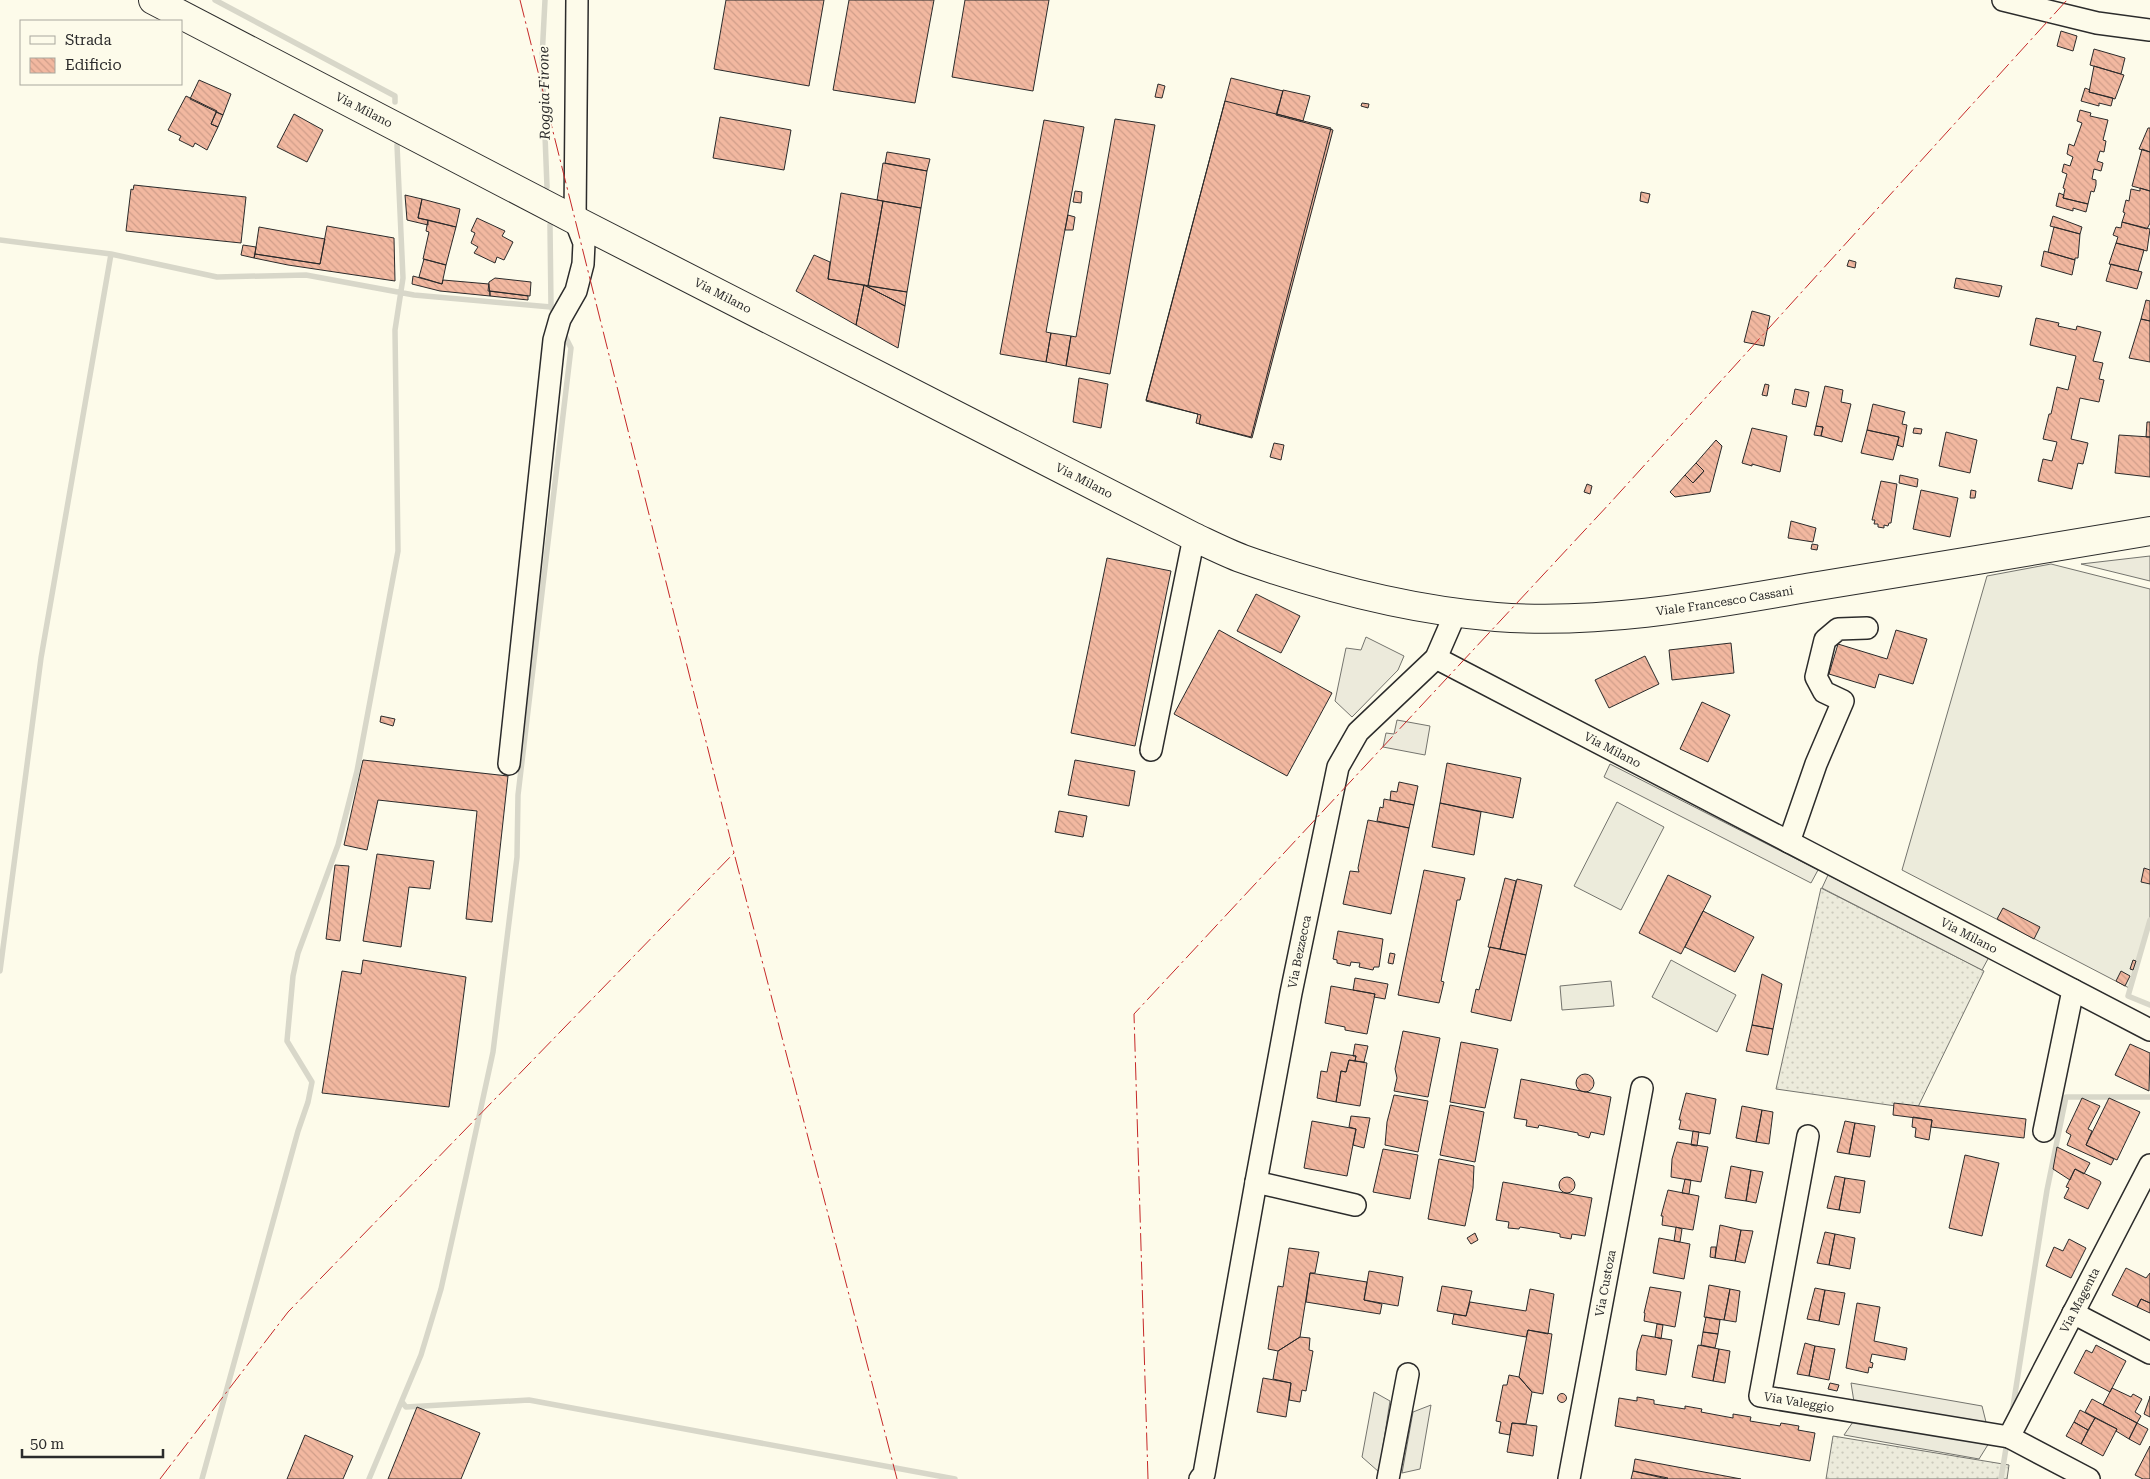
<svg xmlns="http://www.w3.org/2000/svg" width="2150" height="1479" font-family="'Roboto Serif',serif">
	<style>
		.grass { fill: url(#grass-dots); stroke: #74746e }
		.pitch { fill: #ecebdb; stroke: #74746e }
		.parking { fill: #eceadb; stroke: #74746e }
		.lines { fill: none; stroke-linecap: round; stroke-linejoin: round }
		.stream { stroke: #d8d7c9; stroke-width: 5.5 }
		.building { fill: url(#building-back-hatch); stroke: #2b2b2b }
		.minor-casing { stroke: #2b2b2b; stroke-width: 24 }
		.major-casing { stroke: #2b2b2b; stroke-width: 30 }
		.minor { stroke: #fdfbea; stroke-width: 21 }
		.major { stroke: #fdfbea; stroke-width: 28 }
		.power { stroke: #c62828; stroke-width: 1; stroke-dasharray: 18 4 2.5 4; stroke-linecap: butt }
		.labels { text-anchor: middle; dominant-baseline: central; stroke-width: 4; stroke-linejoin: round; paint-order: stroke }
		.street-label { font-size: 12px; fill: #2b2b2b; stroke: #fdfbea }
		.water-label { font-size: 14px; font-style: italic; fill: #2b2b2b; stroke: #fdfbea }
	</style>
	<defs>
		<pattern id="grass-dots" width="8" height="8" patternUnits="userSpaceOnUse" patternTransform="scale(1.25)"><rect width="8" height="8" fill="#ecebdb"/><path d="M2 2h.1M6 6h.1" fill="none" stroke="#cbcabc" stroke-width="1.8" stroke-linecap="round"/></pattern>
		<pattern id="building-back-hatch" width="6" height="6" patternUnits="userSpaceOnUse" patternTransform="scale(1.25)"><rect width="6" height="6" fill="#f2b8a0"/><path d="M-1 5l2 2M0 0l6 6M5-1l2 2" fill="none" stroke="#d09e8a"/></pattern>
	</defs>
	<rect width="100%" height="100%" fill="#fdfbea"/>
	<!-- grass -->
	<path class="grass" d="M1821 888 1984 971 1917 1109 1776 1089Z
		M1833 1436 2009 1465 2007 1479H1826Z"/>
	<!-- pitch -->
	<path class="pitch" d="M2051 564 2150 589V921L2131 989 1902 870 1987 576Z
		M1617 802 1664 827 1621 910 1574 886Z
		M1671 960 1736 995 1717 1032 1652 997Z
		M1611 981 1614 1006 1562 1010 1560 986Z"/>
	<!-- parking -->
	<path class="parking" d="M2150 556V581L2081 564Z
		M1366 637 1404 656 1398 670 1352 717 1335 701 1346 648 1361 650Z
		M1397 720 1430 726 1425 755 1383 747 1386 733 1394 734Z
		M1610 764 1818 870 1811 883 1604 777Z
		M1828 875 1989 957 1982 970 1822 888Z
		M1851 1383 1982 1406 1987 1426 1854 1402Z
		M1374 1392 1390 1401 1379 1472 1362 1457Z
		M1431 1405 1420 1469 1402 1473 1413 1412Z
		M1855 1419 1989 1443 1979 1459 1844 1435Z"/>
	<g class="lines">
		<!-- stream -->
		<path class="stream" d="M215 0 395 96V102
			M545 0 542 58 547 187
			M550 225 551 307 556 317
			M0 240 111 254 217 277 306 275 414 295 551 307
			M2150 920 2128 996 2150 1005
			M0 971 41 658 111 254
			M402 1402 406 1407 529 1400 955 1479
			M2012 1413 2047 1190 2066 1097H2150
			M202 1479 298 1131 308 1102 312 1082 287 1041 293 976 298 953 338 845 357 771 398 551 395 330 403 278 397 145
			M369 1479 421 1355 441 1289 466 1177 493 1052 517 857 518 795 571 348 563 332
			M2001 1479 2007 1442"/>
	</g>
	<!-- building -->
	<path class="building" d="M726 0H824L809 86 714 69Z
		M849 0H934L915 103 833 90Z
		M965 0H1049L1033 91 952 77Z
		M2061 31 2077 36 2073 51 2057 46Z
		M2094 49 2125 58 2121 74 2090 65Z
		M2094 66 2124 75 2115 99 2089 92Z
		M1231 78 1283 91 1276 115 1333 130 1252 438 1199 424 1201 415 1146 400Z
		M199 80 231 94 223 115 190 99Z
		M1158 84 1165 86 1162 98 1155 97Z
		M2085 88 2090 90 2089 92 2113 98 2111 106 2099 103V106L2081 101Z
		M1283 90 1310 96 1303 121 1277 114Z
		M186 96 217 111 211 124 218 127 207 150 195 143 193 147 179 140 181 136 168 130Z
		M1225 101 1331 128 1251 437 1196 423 1198 414 1146 401Z
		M1362 103 1369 104 1368 108 1361 106Z
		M2080 110 2091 113 2090 116 2108 120 2103 140 2106 141 2104 152 2100 151 2097 161 2103 163 2101 171 2094 169 2092 179 2096 180V185L2094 192 2091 191 2088 204 2063 198 2065 189 2063 188 2067 174 2062 172 2064 164 2070 166 2073 157 2067 154 2069 144 2074 146 2082 123 2077 121Z
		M216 112 223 115 218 127 211 124Z
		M294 114 323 130 307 162 277 147Z
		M720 117 791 130 784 170 713 158Z
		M1115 119 1155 125 1110 374 1066 366 1071 336 1076 337Z
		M1044 120 1084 127 1046 332 1051 333 1046 362 1000 354Z
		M2148 128H2150V152L2139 149Z
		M2142 149 2150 152V191L2132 186Z
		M887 152 930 159 927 171 885 163Z
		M883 163 927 171 921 208 877 200Z
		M134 185 246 197 241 243 126 231 131 189 133 190Z
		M2140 188 2150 191V223L2147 229 2122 222 2125 213 2123 212 2126 200 2129 201 2131 189 2140 191Z
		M1075 191 1082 192 1081 203 1073 202Z
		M1641 192 1650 194 1648 203 1640 201Z
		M841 193 883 201 868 286 828 279Z
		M2059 193 2064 195 2063 198 2088 204 2086 212 2073 208V211L2056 206Z
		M405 195 422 199 418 218 428 220V225L407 220Z
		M422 199 460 209 456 227 418 218Z
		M883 201 921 208 907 292 868 286Z
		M1068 215 1075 217 1073 230H1065Z
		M2053 216 2082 227 2080 234 2050 226Z
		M477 218 505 231 502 236 513 242 504 260 497 257 495 263 474 253 478 247 471 243 475 233 471 231Z
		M428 220 456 227 446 265 423 259 429 232 426 231Z
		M2122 222 2150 229 2147 251 2116 243 2118 237 2113 235 2116 227 2121 228Z
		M327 226 394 238 395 281 288 265 254 258 255 254 320 264Z
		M259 227 325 239 320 264 255 254Z
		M2054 227 2080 234 2078 258H2075V260L2048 252Z
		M2116 243 2144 250 2138 271 2109 264Z
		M243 245 256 247 254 258 241 255Z
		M2044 251 2075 260 2072 275 2041 266Z
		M814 255 830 262 828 279 864 285 856 325 796 291Z
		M424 259 446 265 442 284 419 277Z
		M1849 260 1856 262 1855 268 1847 266Z
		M2111 264 2142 272 2137 289 2106 281Z
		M413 276 442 284 443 280 489 284 490 296 440 291 412 284Z
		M495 278 531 282 530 296 488 291 489 282Z
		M1956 278 2002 286 1999 297 1954 288Z
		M864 285 905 306 898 348 856 325Z
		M864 285 907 292 905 306Z
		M490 291 528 296V300L490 296Z
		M2146 300 2150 301V321L2141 319Z
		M1752 311 1770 316 1764 346 1744 342Z
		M2036 318 2059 323 2058 326 2076 330 2077 326 2101 332 2093 361 2103 363 2099 379 2104 380 2099 402 2080 398 2071 439 2088 443 2083 464 2078 463 2072 489 2038 481 2043 459 2052 461 2057 442 2043 439 2049 414H2051L2057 387 2068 390 2076 356 2030 345Z
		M2141 319 2150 321V362L2129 358Z
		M1051 333 1071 336 1066 366 1046 362Z
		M1079 378 1108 384 1101 428 1073 422Z
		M1765 384 1769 385 1767 396 1762 395Z
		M1825 386 1843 390 1841 402 1851 404 1842 442 1821 436 1823 427 1816 426Z
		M1795 389 1809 392 1806 407 1792 404Z
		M1873 404 1905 412 1902 424 1907 425 1903 447 1897 445 1899 437 1867 430Z
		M2147 422H2150V437H2146Z
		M1816 426 1823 427 1821 436 1814 435Z
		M1752 428 1787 436 1780 472 1752 464V466L1742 463Z
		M1914 428 1922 429 1921 434 1913 433Z
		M1867 430 1899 437 1893 460 1861 453Z
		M1946 432 1977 440 1970 473 1939 466Z
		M2119 435 2150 437V477L2115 473Z
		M1716 440 1722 446 1710 492 1675 497 1670 492 1685 475 1693 483 1704 471 1696 463Z
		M1274 443 1284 445 1281 460 1270 457Z
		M1696 463 1704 471 1693 483 1685 475Z
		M1900 475 1918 479 1917 487 1899 483Z
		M1881 481 1897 484 1891 523H1889L1888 526 1884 525V528L1878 527V524H1874L1875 520H1872Z
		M1587 484 1592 486 1590 494 1584 492Z
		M1921 490 1958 498 1950 537 1913 529Z
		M1971 490 1976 491 1975 498H1970Z
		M1791 521 1816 528 1813 542 1788 538Z
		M1812 544 1818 545 1817 550 1811 549Z
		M1107 558 1171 571 1135 746 1071 733Z
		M1256 594 1300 616 1281 653 1237 631Z
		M1219 630 1332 693 1287 776 1174 714Z
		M1896 630 1927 639 1913 684 1879 674 1875 688 1829 674 1838 644 1887 659Z
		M1731 643 1734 673 1672 680 1669 650Z
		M1645 656 1659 684 1609 708 1595 680Z
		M1702 702 1730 715 1708 762 1680 749Z
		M381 716 395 719 393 726 380 722Z
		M363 760 508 776 492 922 466 919 477 811 378 800 367 850 344 845Z
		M1075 760 1135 771 1129 806 1068 795Z
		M1447 763 1521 778 1513 818 1440 803Z
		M1399 782 1418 786 1414 805 1390 800 1391 791 1397 792Z
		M1384 799 1414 805 1409 828 1377 821 1380 807 1383 808Z
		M1440 803 1481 812 1474 855 1432 847Z
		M1059 811 1087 816 1083 837 1055 832Z
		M1368 820 1409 828 1391 914 1343 904 1350 871 1359 872 1358 868Z
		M377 854 434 861 430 889 409 887 401 947 363 941Z
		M335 865 349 866 340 941 326 939Z
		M2144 868 2150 870V884L2141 882Z
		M1424 870 1465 878 1460 900H1457L1456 907 1441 981 1444 982 1439 1003 1398 995Z
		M1668 875 1711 896 1681 954 1639 933Z
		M1505 878 1516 881 1500 949 1488 947Z
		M1517 879 1542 885 1526 955 1500 949Z
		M2003 908 2040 927 2034 939 1997 919Z
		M1703 911 1754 937 1735 972 1685 947Z
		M1338 931 1383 939 1379 967H1374L1373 970 1359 967 1360 963 1351 962 1350 966 1337 963V960L1333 959Z
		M1490 947 1526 955 1511 1021 1471 1012 1476 989 1479 990Z
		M1390 953 1395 954 1393 964 1388 963Z
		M363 960 466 977 449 1107 322 1093 342 971 361 974Z
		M2133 960 2136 961 2133 970 2130 969Z
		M2121 971 2130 976 2125 986 2116 981Z
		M1762 974 1782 984 1773 1029 1752 1025Z
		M1355 978 1388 984 1385 999 1374 997 1375 994 1353 990Z
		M1331 986 1375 994 1367 1034 1345 1030V1027L1325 1023Z
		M1752 1025 1773 1029 1768 1055 1746 1051Z
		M1403 1031 1440 1038 1428 1097 1394 1091 1397 1078 1395 1069Z
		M1461 1042 1498 1049 1485 1108 1450 1102Z
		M1355 1044 1368 1046 1364 1062 1355 1061 1356 1056H1353Z
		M2130 1044 2150 1053 2149 1091 2115 1075Z
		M1331 1052 1356 1056 1355 1061 1349 1060 1346 1072 1341 1071 1336 1102 1317 1098 1321 1071 1327 1072Z
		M1349 1060 1367 1063 1360 1106 1336 1102 1341 1071 1346 1072Z
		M1576 1083a9 9 0 1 1 18 0a9 9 0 1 1-18 0Z
		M1521 1079 1611 1097 1604 1135 1591 1132 1589 1138 1578 1135V1133L1539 1125 1538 1128 1526 1126 1527 1120 1514 1118Z
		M1686 1093 1716 1099 1710 1134 1679 1129 1681 1120H1679Z
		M1394 1095 1428 1101 1418 1152 1385 1145 1387 1122Z
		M2082 1098 2100 1106 2088 1129 2092 1131 2086 1145 2114 1159 2111 1165 2067 1145 2071 1135 2066 1132Z
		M2109 1098 2140 1112 2117 1160 2086 1145Z
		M1894 1103 2026 1119 2024 1138 1931 1127 1932 1120 1893 1115Z
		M1450 1105 1484 1112 1475 1162 1440 1155Z
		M1742 1106 1762 1110 1756 1142 1736 1138Z
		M1762 1110 1773 1112 1769 1144 1756 1142Z
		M1351 1116 1370 1118 1364 1148 1353 1145 1356 1129 1349 1127Z
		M1913 1117 1932 1120 1929 1140 1915 1137 1916 1128 1912 1127Z
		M1312 1121 1356 1129 1347 1176 1304 1168Z
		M1845 1121 1855 1123 1849 1154 1837 1152Z
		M1855 1123 1875 1126 1870 1157 1849 1154Z
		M1693 1131 1699 1132 1697 1146 1691 1145Z
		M1677 1142 1708 1147 1701 1182 1671 1177 1672 1159Z
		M2057 1147 2090 1163 2084 1174 2075 1169 2070 1180 2053 1169Z
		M1383 1149 1418 1155 1410 1199 1373 1192Z
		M1965 1155 1999 1163 1982 1236 1949 1228Z
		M1439 1159 1474 1166 1473 1188 1465 1226 1428 1219Z
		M1731 1166 1751 1170 1746 1201 1725 1198Z
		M2075 1169 2100 1181 2101 1183 2088 1209 2064 1198 2069 1188 2066 1187Z
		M1751 1170 1763 1172 1756 1203 1746 1201Z
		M1835 1176 1845 1178 1839 1210 1827 1208Z
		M1559 1185a8 8 0 1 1 16 0a8 8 0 1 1-16 0Z
		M1845 1178 1865 1181 1860 1213 1839 1210Z
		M1685 1179 1691 1180 1689 1194 1682 1193Z
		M1503 1182 1592 1198 1585 1236 1572 1234 1571 1239 1560 1237V1234L1557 1233 1520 1227 1519 1229 1508 1228 1509 1222 1496 1220Z
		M1668 1190 1699 1196 1693 1230 1662 1225 1663 1216H1661Z
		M1720 1225 1741 1230 1735 1261 1715 1258Z
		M1676 1227 1682 1229 1680 1242 1674 1241Z
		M1741 1230 1753 1231 1745 1263 1735 1261Z
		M1825 1232 1835 1234 1829 1265 1817 1263Z
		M1475 1233 1478 1240 1471 1244 1467 1238Z
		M1835 1234 1855 1238 1850 1269 1829 1265Z
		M1659 1238 1690 1244 1684 1279 1653 1273Z
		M2069 1239 2086 1248 2071 1278 2046 1266 2054 1247 2063 1251Z
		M1711 1247H1716L1715 1258 1710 1257Z
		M1289 1248 1319 1252 1315 1273H1310L1300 1337 1278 1351 1268 1349 1278 1286 1283 1287Z
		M2126 1268 2146 1278 2150 1273V1303L2141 1299 2137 1307 2112 1295Z
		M1369 1271 1403 1277 1398 1306 1364 1300Z
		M1310 1273 1367 1282 1364 1300 1382 1304 1380 1314 1306 1302Z
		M1709 1285 1730 1289 1724 1320 1704 1317Z
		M1442 1286 1472 1291 1466 1316 1437 1311Z
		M1650 1287 1681 1292 1675 1327 1644 1321 1645 1313H1644Z
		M1815 1288 1825 1290 1819 1321 1807 1319Z
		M1530 1289 1554 1294 1548 1334 1528 1330 1526 1337 1452 1324 1454 1314 1466 1316 1470 1302 1526 1311Z
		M1730 1289 1740 1291 1736 1322 1724 1320Z
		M1825 1290 1845 1293 1839 1325 1819 1321Z
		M2141 1299 2150 1303V1313L2137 1307Z
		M1857 1303 1880 1307 1874 1341 1907 1348 1905 1360 1872 1354 1870 1362 1873 1363 1872 1368 1869 1367 1868 1373 1846 1368Z
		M1706 1317 1720 1320 1718 1334 1703 1332Z
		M1657 1324 1663 1325 1661 1339 1655 1337Z
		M1528 1330 1552 1334 1543 1394 1532 1392 1519 1377Z
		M1703 1332 1718 1334 1715 1348 1701 1345Z
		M1642 1335 1672 1340 1666 1375 1636 1370 1637 1351Z
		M1300 1337 1310 1338 1309 1350 1313 1351 1306 1391 1302 1390 1300 1402 1289 1400 1291 1383 1273 1379 1278 1351Z
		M1805 1343 1815 1346 1809 1376 1797 1374Z
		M1698 1345 1719 1349 1713 1381 1692 1377Z
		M2096 1345 2126 1361 2110 1392 2074 1373 2086 1350 2092 1353Z
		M1815 1346 1835 1349 1829 1380 1809 1376Z
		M1719 1349 1730 1351 1725 1383 1713 1381Z
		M1509 1375 1519 1377 1532 1392 1526 1424 1512 1423 1510 1435 1499 1433 1501 1422 1496 1421 1503 1385H1507Z
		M1263 1378 1291 1383 1286 1417 1257 1412Z
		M1830 1383 1839 1385 1837 1391 1828 1389Z
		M2112 1388 2131 1397 2133 1394 2142 1399 2135 1412 2141 1416 2137 1423 2103 1405Z
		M1557.5 1398a4.5 4.5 0 1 1 9 0a4.5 4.5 0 1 1-9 0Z
		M1637 1397 1654 1400V1404L1685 1409V1406L1702 1409 1701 1412 1733 1418V1414L1751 1417 1750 1421 1780 1426 1781 1423 1799 1426 1798 1430 1815 1433 1810 1461 1615 1426 1619 1398 1637 1401Z
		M2150 1397V1396V1417L2144 1414Z
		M2092 1399 2137 1423 2129 1439 2116 1431 2117 1429 2085 1412Z
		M417 1407 480 1433 461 1479H388Z
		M2080 1410 2095 1418 2088 1430 2074 1422Z
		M2095 1418 2117 1429 2103 1456 2081 1444Z
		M2074 1422 2088 1430 2081 1444 2066 1436Z
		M1512 1423 1537 1426 1533 1456 1507 1452Z
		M2137 1423 2148 1429 2140 1445 2129 1439Z
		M305 1435 353 1456 343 1479H287Z
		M2150 1446V1479H2143L2135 1475Z
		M1635 1459 1741 1479H1667L1633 1471Z
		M1633 1471 1668 1478 1667 1479H1631Z"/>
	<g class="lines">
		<defs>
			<g id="minor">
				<path d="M2003 0 2097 23 2150 30"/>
				<path id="s1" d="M1436 658 2150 1030"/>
				<path d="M1151 750 1194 537"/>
				<path d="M509 764 554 340 560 319 576 291 583 264 584 243 575 220 577 0"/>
				<path d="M1789 842 1816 764 1843 701 1824 692 1816 677 1825 640 1838 629 1867 628"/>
				<path d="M2044 1131 2073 990"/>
				<path id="s2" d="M1808 1136 1760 1396 2009 1437 2089 1479"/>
				<path id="s3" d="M1355 1205 1256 1182 1291 993 1338 767 1358 732 1436 658 1456 612"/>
				<path d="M2073 1313 2150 1353"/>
				<path id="s4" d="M2009 1437 2150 1165"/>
				<path d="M1200 1479 1204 1474 1256 1182"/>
				<path d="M1388 1479 1408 1374"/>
				<path id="s5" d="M1569 1479 1642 1088"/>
			</g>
			<g id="major">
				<path id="s6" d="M153 0 575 220 1194 537C1211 545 1227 553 1243 559 1322 587 1412 610 1496 617 1602 625 1708 605 1812 587 1925 569 2037 550 2150 531"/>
			</g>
		</defs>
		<!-- minor casing -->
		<use href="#minor" class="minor-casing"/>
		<!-- major casing -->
		<use href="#major" class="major-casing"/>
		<!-- minor -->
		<use href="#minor" class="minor"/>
		<!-- major -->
		<use href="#major" class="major"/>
		<!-- power -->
		<path class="power" d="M520 0 734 853 897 1479
			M160 1479 288 1312 734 853
			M1148 1479 1134 1014 1611 502 2067 0"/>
	</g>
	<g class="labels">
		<!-- street labels -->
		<g class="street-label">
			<text stroke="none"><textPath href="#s6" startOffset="238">Via Milano</textPath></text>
			<text stroke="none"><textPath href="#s6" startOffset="642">Via Milano</textPath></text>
			<text stroke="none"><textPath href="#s6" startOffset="1048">Via Milano</textPath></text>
			<text stroke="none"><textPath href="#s6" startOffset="1715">Viale Francesco Cassani</textPath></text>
			<text stroke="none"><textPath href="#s1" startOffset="199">Via Milano</textPath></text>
			<text stroke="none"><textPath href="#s1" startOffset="601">Via Milano</textPath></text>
			<text stroke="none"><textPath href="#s3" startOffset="336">Via Bezzecca</textPath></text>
			<text stroke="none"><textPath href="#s5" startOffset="199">Via Custoza</textPath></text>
			<text stroke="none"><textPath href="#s4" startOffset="154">Via Magenta</textPath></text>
			<text stroke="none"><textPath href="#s2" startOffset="304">Via Valeggio</textPath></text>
		</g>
		<!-- water labels -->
		<g class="water-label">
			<text transform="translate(544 93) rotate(-91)">Roggia Firone</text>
		</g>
	</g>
	<!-- legend -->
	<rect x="20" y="20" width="162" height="65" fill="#fdfbea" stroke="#a9a89e"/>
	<rect x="30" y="36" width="25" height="8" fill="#fdfbea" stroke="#a9a89e"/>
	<text x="65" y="45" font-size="15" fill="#2b2b2b">Strada</text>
	<rect x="30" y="58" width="25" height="15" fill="url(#building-back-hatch)" stroke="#a9a89e"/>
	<text x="65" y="70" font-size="15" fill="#2b2b2b">Edificio</text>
	<!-- scale -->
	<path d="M22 1449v8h141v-8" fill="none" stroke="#2b2b2b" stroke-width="2.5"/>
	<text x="30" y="1449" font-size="15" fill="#2b2b2b" stroke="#fdfbea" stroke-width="4" paint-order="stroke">50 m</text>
</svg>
